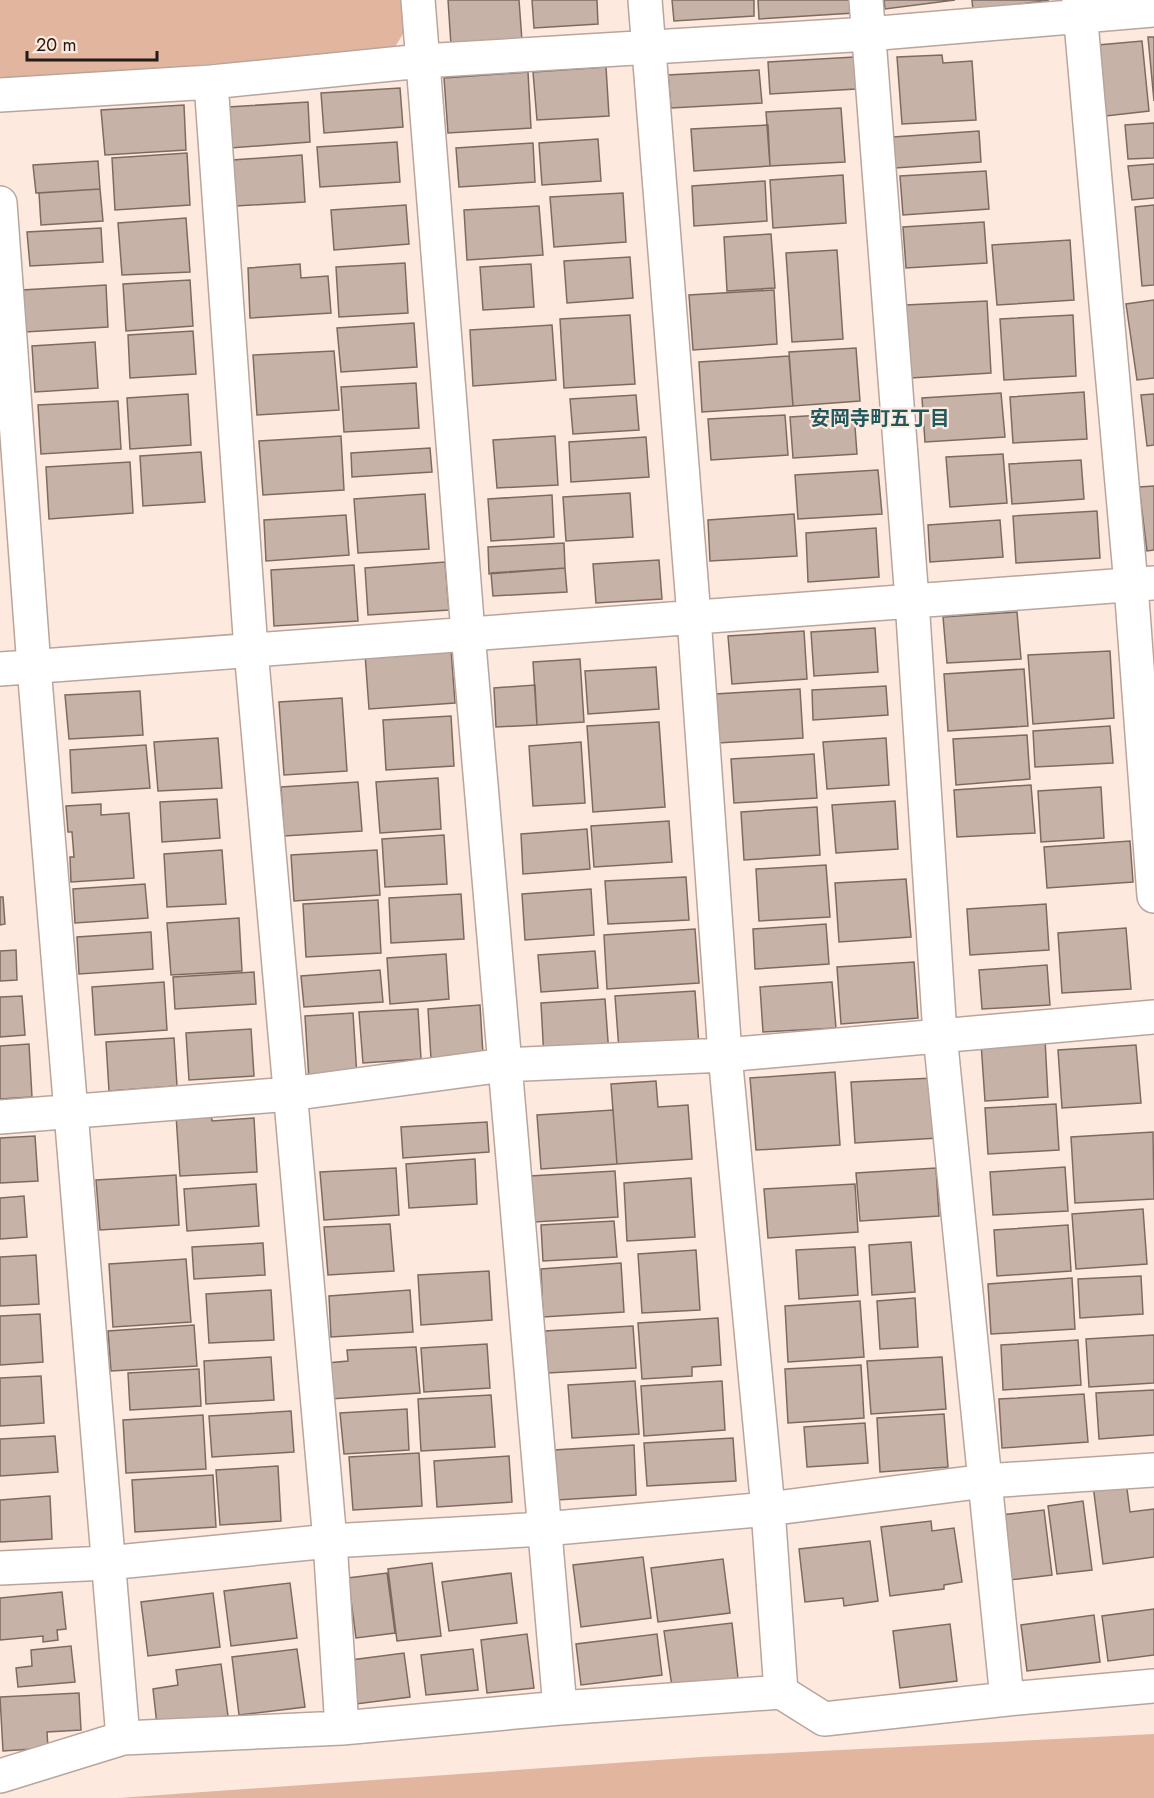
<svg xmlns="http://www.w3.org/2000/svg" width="1154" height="1798" font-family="Jost,'Noto Sans JP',sans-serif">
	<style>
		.green { fill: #e2b59e }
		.building { fill: #c7b2a8; stroke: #7d6b61; stroke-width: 1.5 }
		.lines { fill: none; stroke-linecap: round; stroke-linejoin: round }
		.street-casing { stroke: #b9a59b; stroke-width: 36 }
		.street { stroke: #fff; stroke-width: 33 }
		.labels { text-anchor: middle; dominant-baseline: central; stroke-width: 4.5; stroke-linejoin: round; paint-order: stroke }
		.neighbourhood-label { font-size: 20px; font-weight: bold; fill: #1f595e; stroke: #fee9de }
	</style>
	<rect width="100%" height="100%" fill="#fee9de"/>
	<!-- green -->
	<path class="green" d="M0 0H407L408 26 393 50 0 80Z
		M1154 1734V1798H118L701 1757Z"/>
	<!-- building -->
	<path class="building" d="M448 0H519L522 41 451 45Z
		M532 0H597L598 24 534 28Z
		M672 0H754V16L674 21Z
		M758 0H853L854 13 759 19Z
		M884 0H955L885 9Z
		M972 0H1049L973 11Z
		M1148 37H1154V101Z
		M1142 41 1149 111 1106 116 1098 45Z
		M942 55 943 63 972 61 976 120 902 124 897 57Z
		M854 57 856 89 770 94 768 62Z
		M606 67 609 116 537 120 533 72Z
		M759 70 762 103 671 108 668 75Z
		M528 72 531 128 448 133 444 78Z
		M400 88 403 127 324 133 321 93Z
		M308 102 310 142 230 148 228 107Z
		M184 105 186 150 105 155 101 110Z
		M841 108 845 162 770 166 766 112Z
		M1154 123V158L1128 159 1125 125Z
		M768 125 770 166 694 171 691 129Z
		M979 131 981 162 895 168 893 137Z
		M598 139 601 181 542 185 539 143Z
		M397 142 400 182 320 187 317 147Z
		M533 143 535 182 459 187 456 148Z
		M187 153 190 205 115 210 112 158Z
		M302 155 305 202 236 206 233 160Z
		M98 161 100 189 36 193 33 165Z
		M1154 164V198L1132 200 1128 166Z
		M986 171 989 209 903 215 900 176Z
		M843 175 846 223 773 228 770 180Z
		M765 181 767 221 694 226 692 186Z
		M100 189 103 221 41 225 39 193Z
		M623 193 626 242 554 247 550 197Z
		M406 205 409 244 334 250 331 210Z
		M1154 205V285L1142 286 1135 207Z
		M539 206 543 255 467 260 464 210Z
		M186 218 190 272 122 275 118 223Z
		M984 222 987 263 906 268 903 227Z
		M101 228 103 262 30 266 27 232Z
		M771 234 775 288 727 291 724 237Z
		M1070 240 1074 300 997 305 992 245Z
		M837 250 843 339 792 342 786 253Z
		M630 257 633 298 567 303 564 261Z
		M405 263 408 313 339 317 336 267Z
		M300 264 301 278 328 276 331 313 250 318 248 268Z
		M531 264 534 307 483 310 480 267Z
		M190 280 193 326 126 331 123 284Z
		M106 285 108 327 25 332 22 290Z
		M774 290 777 344 693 350 689 295Z
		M1154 300V378L1137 380 1126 304Z
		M987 301 991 373 911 378 906 305Z
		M630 315 635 384 564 388 560 319Z
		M1073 315 1076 376 1004 380 1000 319Z
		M414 323 417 367 341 372 337 328Z
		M552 325 556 380 473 386 470 330Z
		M193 331 196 374 130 378 128 335Z
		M95 342 98 388 35 392 32 346Z
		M856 348 860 401 793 406 789 352Z
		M334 351 339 410 257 415 253 355Z
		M789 356 793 406 702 412 699 362Z
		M416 383 419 428 344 432 341 387Z
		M1084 392 1087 439 1013 443 1010 397Z
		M1001 393 1005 437 925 442 922 398Z
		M188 394 191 445 130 449 127 398Z
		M1154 394V445L1147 446 1141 395Z
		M636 395 639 430 573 434 570 399Z
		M118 401 121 449 41 454 38 405Z
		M854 413 857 454 793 458 790 417Z
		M785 415 788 455 711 460 708 419Z
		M341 436 344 490 263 495 259 441Z
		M555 436 558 485 497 488 493 440Z
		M646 437 649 477 571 482 569 442Z
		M430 448 432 472 352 477 351 453Z
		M201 452 205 502 143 506 140 456Z
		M1003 454 1007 503 950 507 946 457Z
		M1081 460 1084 499 1012 504 1009 464Z
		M130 462 133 513 49 519 46 467Z
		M878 470 882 514 798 519 795 475Z
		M1154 486V550L1147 551 1139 487Z
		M630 493 633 537 566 541 563 497Z
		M425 494 429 549 358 553 354 499Z
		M552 495 554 537 491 541 488 499Z
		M1097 511 1100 558 1016 563 1013 516Z
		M794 514 797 556 710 561 708 520Z
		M346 515 349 555 266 561 264 520Z
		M1000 520 1003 557 930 562 928 525Z
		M876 528 879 577 808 582 806 533Z
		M564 543 565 568 489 574 488 547Z
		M659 560 662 599 596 603 593 564Z
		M445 562 449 610 368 615 365 568Z
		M354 565 358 621 274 626 271 570Z
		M565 568 567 592 493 596 491 573Z
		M1017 612 1021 659 947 663 943 617Z
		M875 628 878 672 814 676 811 632Z
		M804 631 807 679 732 684 728 636Z
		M451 649 455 703 369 709 365 654Z
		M1110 651 1114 718 1033 724 1028 655Z
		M580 659 584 722 537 725 533 662Z
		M656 667 659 709 588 714 585 671Z
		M1024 669 1028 726 948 731 944 674Z
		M535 685 537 725 496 727 494 688Z
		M886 686 888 715 813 720 812 690Z
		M800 689 803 738 718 743 715 694Z
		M140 691 143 735 69 739 65 695Z
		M342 698 347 771 284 775 279 702Z
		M451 716 454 766 386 770 383 720Z
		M659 722 665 807 593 812 587 726Z
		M1110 726 1113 763 1035 767 1033 731Z
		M1027 735 1030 779 956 785 953 739Z
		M218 738 222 788 158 791 154 742Z
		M886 738 889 785 827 789 823 742Z
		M581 742 585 803 533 806 529 746Z
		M146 745 150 788 72 793 70 750Z
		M814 754 817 798 734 803 731 759Z
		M438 778 441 829 380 833 376 782Z
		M358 782 362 831 284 836 281 787Z
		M1031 785 1035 833 957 837 954 790Z
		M1101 787 1104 838 1041 842 1038 791Z
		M217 799 220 838 162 842 160 802Z
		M895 801 898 849 836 853 832 805Z
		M101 804V815L129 813 134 878 71 882 70 857H74L72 832H68L66 806Z
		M817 807 820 855 744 860 741 812Z
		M669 821 672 862 594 867 591 826Z
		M587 829 590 869 523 874 521 834Z
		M444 835 447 884 385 887 382 839Z
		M1130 841 1133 882 1047 888 1044 847Z
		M222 850 226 904 167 907 164 854Z
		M377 850 380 895 294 901 291 855Z
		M826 865 830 917 759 921 756 869Z
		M686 877 689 920 608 924 605 881Z
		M906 879 911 937 839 942 835 883Z
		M145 884 148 918 75 923 73 889Z
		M591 889 594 935 525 940 522 894Z
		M461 894 464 939 391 943 389 898Z
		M0 897H3L5 924 0 925Z
		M378 900 381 953 306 957 303 904Z
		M1046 904 1049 950 970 955 967 909Z
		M239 918 242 971 171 975 167 923Z
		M826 924 829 964 755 969 753 929Z
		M1126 928 1131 989 1062 993 1058 933Z
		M695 929 699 983 607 989 604 935Z
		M151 932 153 969 79 974 77 937Z
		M16 950 17 980 0 981V951Z
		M595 951 598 988 541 992 538 955Z
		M446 954 449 999 390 1004 387 958Z
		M914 962 918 1018 841 1024 837 967Z
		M1047 965 1050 1005 982 1009 979 970Z
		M380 970 383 1002 304 1007 301 976Z
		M254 972 256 1004 175 1009 173 977Z
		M164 982 167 1030 95 1035 92 987Z
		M832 982 836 1028 763 1032 760 987Z
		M695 991 699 1046 619 1050 615 996Z
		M22 996 25 1035 0 1037V997Z
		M605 999 609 1055 544 1059 541 1003Z
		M480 1005 483 1055 431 1059 428 1009Z
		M418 1009 421 1059 363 1063 359 1012Z
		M353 1013 357 1077 309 1080 305 1016Z
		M251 1029 254 1076 189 1080 186 1033Z
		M174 1038 177 1086 109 1091 106 1042Z
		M1045 1039 1048 1097 985 1101 981 1043Z
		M29 1044 32 1097 0 1099V1046Z
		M1136 1045 1141 1103 1062 1108 1058 1050Z
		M835 1072 840 1145 756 1150 750 1078Z
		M933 1078 938 1138 855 1143 851 1082Z
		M656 1081 658 1107 688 1105 692 1159 617 1164 611 1084Z
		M1056 1104 1059 1150 988 1154 985 1108Z
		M613 1110 617 1164 541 1169 537 1115Z
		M211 1113 212 1121 254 1118 257 1172 180 1176 176 1115Z
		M487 1122 489 1152 403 1158 401 1127Z
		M1153 1132 1154 1199 1075 1203 1071 1137Z
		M35 1136 38 1181 0 1183V1138Z
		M475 1159 477 1204 409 1208 406 1164Z
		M1065 1167 1068 1211 993 1215 990 1172Z
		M396 1168 399 1215 324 1220 320 1172Z
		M936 1168 939 1216 860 1221 856 1173Z
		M615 1171 618 1217 534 1222 530 1176Z
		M176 1175 179 1225 100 1230 96 1180Z
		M691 1178 695 1237 627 1241 624 1183Z
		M256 1184 259 1226 187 1231 184 1189Z
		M855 1184 858 1232 768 1238 764 1189Z
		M24 1196 27 1237 0 1239V1198Z
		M1143 1209 1147 1264 1076 1269 1072 1214Z
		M614 1221 617 1257 543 1261 541 1225Z
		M390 1224 394 1271 328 1275 324 1227Z
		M1068 1225 1071 1271 997 1276 994 1230Z
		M911 1242 915 1292 872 1295 869 1245Z
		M263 1243 265 1275 194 1279 192 1247Z
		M855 1247 858 1295 799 1299 796 1250Z
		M696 1250 700 1310 642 1313 638 1254Z
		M36 1255 39 1304 0 1306V1257Z
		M186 1259 191 1322 113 1327 109 1264Z
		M621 1263 624 1312 543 1317 541 1269Z
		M489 1271 492 1320 421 1325 418 1275Z
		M1141 1276 1143 1314 1080 1318 1078 1279Z
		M1072 1278 1075 1329 991 1334 988 1284Z
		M271 1290 274 1340 209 1343 206 1294Z
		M410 1290 413 1332 331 1337 329 1296Z
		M915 1298 918 1347 880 1349 877 1301Z
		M860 1301 864 1357 788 1362 785 1306Z
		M40 1314 43 1362 0 1365V1316Z
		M718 1318 721 1365 692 1367V1376L642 1379 638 1323Z
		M194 1325 197 1366 111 1371 108 1331Z
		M633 1326 636 1368 548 1373 545 1331Z
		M1154 1335V1383L1089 1387 1086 1339Z
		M1078 1340 1081 1385 1003 1390 1001 1345Z
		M487 1344 490 1388 424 1392 421 1348Z
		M416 1347 420 1393 330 1399 327 1363 348 1361 347 1350Z
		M271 1357 274 1400 206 1404 204 1361Z
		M942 1357 946 1409 871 1414 867 1361Z
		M861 1365 864 1418 788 1423 785 1369Z
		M199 1369 201 1406 130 1410 128 1373Z
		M41 1376 44 1423 0 1426V1378Z
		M635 1381 639 1434 572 1438 568 1385Z
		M722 1381 725 1430 644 1436 641 1386Z
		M1154 1390V1435L1099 1439 1096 1393Z
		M1084 1394 1088 1442 1002 1448 999 1399Z
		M491 1395 495 1447 421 1451 418 1399Z
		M407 1409 409 1450 344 1454 340 1413Z
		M291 1411 294 1452 212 1457 209 1416Z
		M944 1414 948 1467 880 1472 877 1418Z
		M203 1415 206 1469 126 1473 123 1420Z
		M865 1423 868 1463 807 1467 804 1427Z
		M55 1436 58 1472 0 1476V1439Z
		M733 1438 736 1481 647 1486 644 1443Z
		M634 1445 636 1495 557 1500 554 1450Z
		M419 1453 422 1506 353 1510 349 1457Z
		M509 1456 512 1502 437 1507 434 1461Z
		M278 1466 281 1521 220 1525 216 1470Z
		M213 1475 216 1527 135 1532 132 1480Z
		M1126 1481 1130 1512 1154 1509V1557L1103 1564 1093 1485Z
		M50 1496 52 1539 0 1542V1500Z
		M1083 1501 1092 1570 1057 1574 1048 1506Z
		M1044 1510 1052 1575 1010 1580 1001 1515Z
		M931 1521 932 1531 954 1528 962 1582 944 1585V1589L890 1596 881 1527Z
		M870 1541 878 1601 844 1606 843 1598 805 1602 799 1549Z
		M643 1557 651 1618 581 1627 573 1565Z
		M723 1559 730 1613 658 1622 651 1568Z
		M432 1563 441 1636 397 1641 388 1569Z
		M387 1573 395 1633 356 1638 348 1578Z
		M511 1573 517 1623 449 1631 442 1582Z
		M290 1583 297 1638 231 1646 224 1591Z
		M62 1592 66 1629 57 1630 58 1640 43 1642V1636L0 1640V1598Z
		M213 1593 220 1647 148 1656 141 1602Z
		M1154 1609V1655L1108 1661 1102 1616Z
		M1094 1615 1100 1662 1027 1671 1021 1625Z
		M732 1623 738 1678 672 1687 664 1631Z
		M950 1624 957 1681 900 1688 893 1631Z
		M527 1634 534 1688 487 1693 481 1640Z
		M657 1634 662 1675 581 1685 576 1644Z
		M71 1646 75 1682 18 1687 16 1668 32 1666 31 1650Z
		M297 1649 305 1707 239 1715 232 1657Z
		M473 1649 478 1690 426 1695 421 1655Z
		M404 1653 410 1697 356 1704 351 1660Z
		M221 1664 228 1716 157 1725 153 1689 178 1685 176 1670Z
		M79 1693 81 1730 47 1732 48 1748 3 1751 0 1697Z"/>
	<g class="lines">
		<defs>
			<path id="street" d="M418 0 468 633 560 1708
				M645 0 694 617 725 1055 768 1509 781 1692
				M866 0 912 600 940 1035 1007 1699
				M1079 0 1131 585 1154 896
				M211 82 251 650 330 1541 342 1728
				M0 95 211 82 422 61 868 34 1154 10
				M0 203 34 667 123 1738
				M0 669 1154 583
				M0 1117 290 1094 504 1065 725 1055 1154 1017
				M0 1568 107 1563 330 1541 544 1529 768 1509 985 1481 1154 1470
				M0 1776 123 1738 342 1728 560 1708 781 1692 824 1719 1007 1699 1154 1686"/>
		</defs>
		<!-- street casing -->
		<use href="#street" class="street-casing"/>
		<!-- street -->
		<use href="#street" class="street"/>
	</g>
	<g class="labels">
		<!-- neighbourhood labels -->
		<g class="neighbourhood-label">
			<text x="880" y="418">安岡寺町五丁目</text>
		</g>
	</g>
	<!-- scale -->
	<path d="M27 51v9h130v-9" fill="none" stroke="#231b17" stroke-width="3"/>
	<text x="36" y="51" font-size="18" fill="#231b17" stroke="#fee9de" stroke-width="4.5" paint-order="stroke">20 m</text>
</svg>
